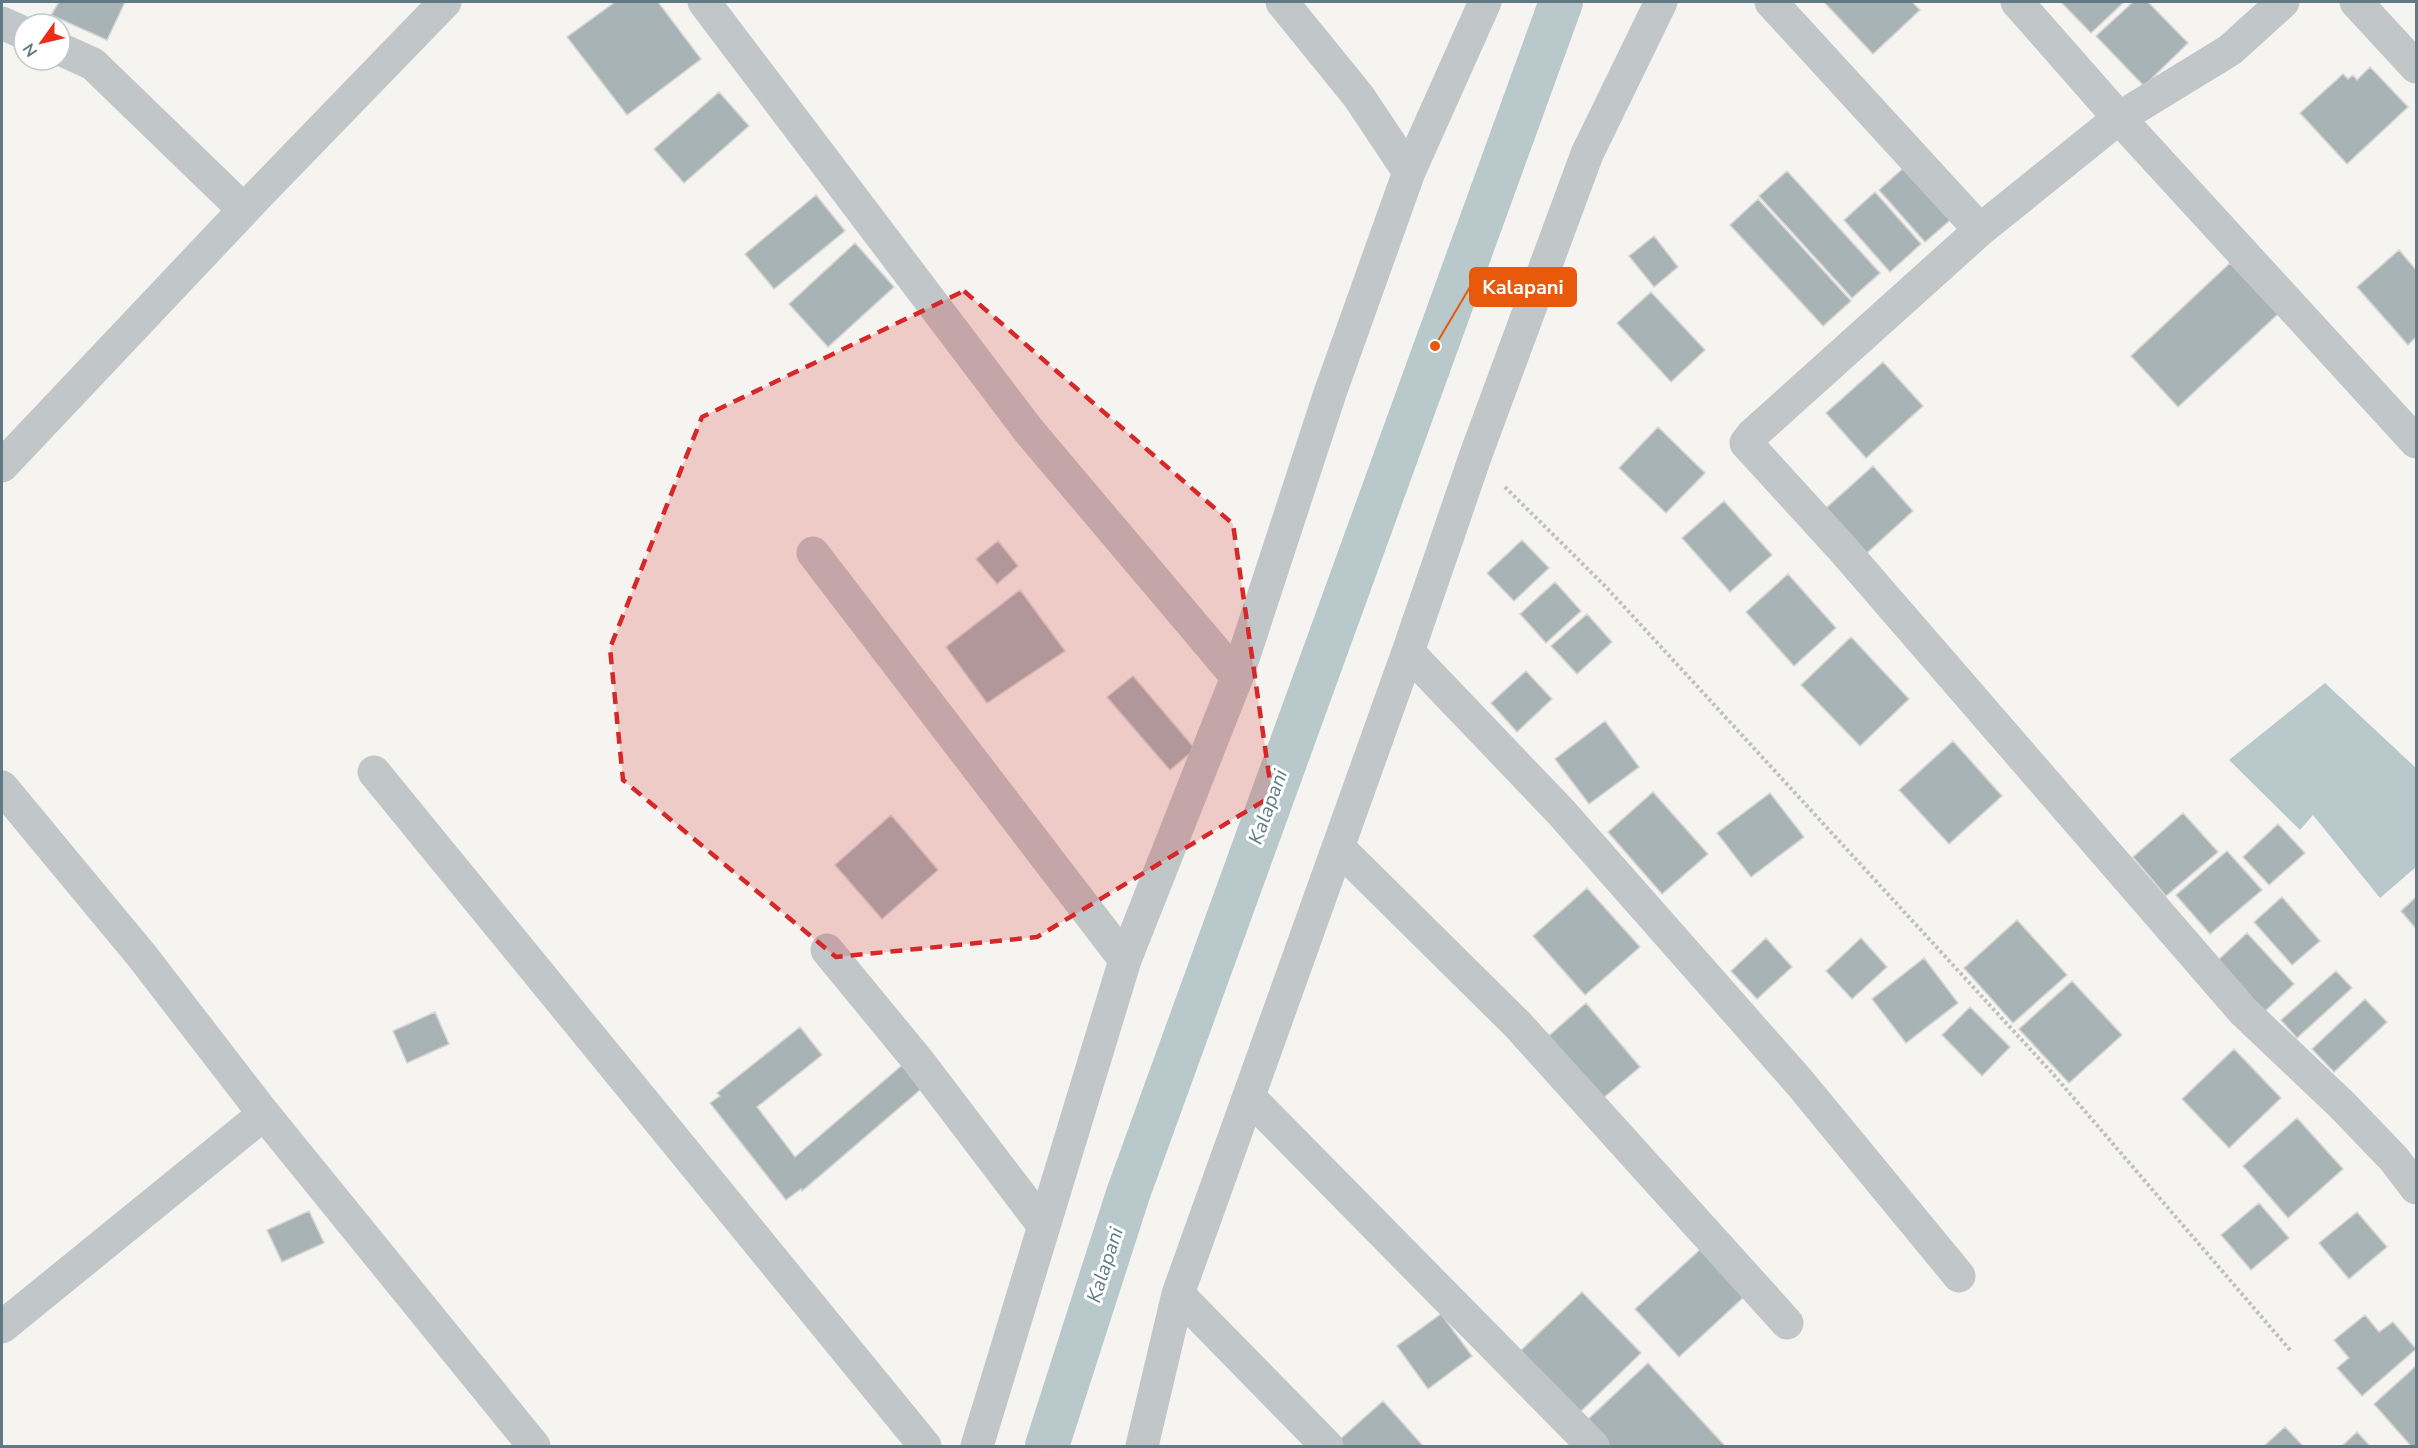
<svg xmlns="http://www.w3.org/2000/svg" width="2418" height="1448" font-family="'Nunito Sans',sans-serif">
	<style>
		.water { fill: #b8c8cb }
		.lines { fill: none; stroke-linecap: round; stroke-linejoin: round }
		.canal { stroke: #b8c8cb; stroke-width: 44 }
		.building { fill: #a8b3b6; stroke: #d6d5d3; stroke-width: 1.5 }
		.path { stroke: #bdbfc1; stroke-width: 4; stroke-dasharray: 3 3; stroke-linecap: butt }
		.minor { stroke: #c1c6c8; stroke-width: 33 }
		.marked { fill: #d62828; fill-opacity: 0.2; stroke: #d62828; stroke-width: 4.5; stroke-dasharray: 12 8; stroke-linejoin: round }
		.labels { text-anchor: middle; dominant-baseline: central; stroke-width: 6; stroke-linejoin: round; paint-order: stroke }
		.water-label { font-size: 20px; font-style: italic; fill: #5d7c81; stroke: #fff }
		.leader { fill: none; stroke: #e8590c; stroke-width: 2 }
		.callout-dot { fill: #e8590c; stroke: #fff; stroke-width: 2 }
		.callout { fill: #e8590c; stroke: #e8590c; stroke-width: 2 }
		.callout-label { font-size: 20px; text-anchor: middle; font-weight: bold; fill: #fff }
	</style>
	<rect width="100%" height="100%" fill="#f5f4f0"/>
	<!-- water -->
	<path class="water" d="M2325 683 2416 768V867L2380 898 2313 815 2300 830 2229 760Z"/>
	<g class="lines">
		<!-- canal -->
		<path class="canal" d="M1047 1446 1128 1194 1561 2"/>
	</g>
	<!-- building -->
	<path class="building" d="M59 2H125L107 40 51 15Z
		M615 2H658L701 59 627 115 567 37Z
		M1824 2H1912L1920 10 1873 54Z
		M2061 2H2124L2091 33Z
		M2133 2H2148L2188 43 2144 86 2096 36Z
		M2370 67 2408 107 2347 164 2300 113 2343 74 2348 79 2353 75 2357 80Z
		M719 92 749 126 684 183 654 149Z
		M1910 162 1956 215 1925 242 1879 190Z
		M1787 171 1880 273 1852 298 1759 196Z
		M1875 192 1921 244 1890 272 1844 220Z
		M816 195 845 231 774 289 745 254Z
		M1758 199 1851 301 1823 326 1730 225Z
		M1654 236 1678 267 1654 287 1629 256Z
		M855 243 894 287 828 347 789 304Z
		M2399 250 2416 270V337L2408 345 2357 287Z
		M2230 263 2278 314 2178 407 2131 356Z
		M1651 292 1705 350 1671 382 1617 323Z
		M1883 362 1923 406 1866 458 1826 413Z
		M1658 427 1705 473 1666 513 1619 468Z
		M1873 466 1913 511 1857 562 1816 517Z
		M1724 501 1772 555 1730 592 1682 538Z
		M1522 540 1549 568 1514 601 1487 573Z
		M998 541 1018 566 997 584 976 559Z
		M1788 574 1836 628 1794 666 1746 612Z
		M1555 582 1581 611 1546 643 1520 614Z
		M1020 590 1065 651 987 703 946 647Z
		M1587 614 1612 642 1577 674 1551 646Z
		M1851 637 1909 699 1860 746 1801 685Z
		M1526 671 1552 699 1517 732 1491 703Z
		M1133 676 1195 749 1170 770 1107 697Z
		M1605 721 1639 767 1589 804 1555 759Z
		M1953 741 2002 796 1949 844 1899 790Z
		M1653 792 1708 854 1662 894 1608 832Z
		M1770 793 1804 837 1751 877 1717 833Z
		M2183 813 2218 852 2166 896 2133 857Z
		M891 815 938 870 882 919 835 865Z
		M2278 824 2305 853 2269 885 2243 857Z
		M2227 851 2262 890 2210 934 2176 895Z
		M1587 888 1640 947 1585 995 1533 936Z
		M2282 897 2320 941 2292 965 2254 922Z
		M2416 897V929L2401 911Z
		M2017 920 2067 975 2013 1023 1964 968Z
		M2247 933 2294 984 2262 1014 2215 963Z
		M1766 938 1792 967 1757 999 1731 971Z
		M1861 938 1887 967 1852 999 1826 971Z
		M1924 958 1958 1003 1906 1043 1872 999Z
		M2336 971 2352 988 2297 1038 2281 1020Z
		M2072 981 2122 1035 2069 1083 2019 1029Z
		M2365 999 2387 1022 2334 1072 2312 1049Z
		M1586 1003 1640 1067 1596 1104 1543 1041Z
		M1970 1007 2010 1047 1982 1076 1942 1035Z
		M435 1012 449 1044 407 1063 393 1031Z
		M800 1027 822 1055 757 1107 795 1157 907 1061 927 1084 802 1191 801 1189 786 1200 710 1103 720 1096 717 1093Z
		M2234 1049 2281 1098 2229 1148 2182 1099Z
		M2297 1118 2343 1169 2288 1218 2243 1166Z
		M2259 1203 2289 1238 2251 1270 2221 1235Z
		M309 1211 324 1243 282 1262 267 1230Z
		M2357 1212 2387 1247 2349 1279 2319 1243Z
		M1703 1247 1746 1295 1679 1357 1635 1309Z
		M1582 1292 1641 1353 1575 1417 1516 1355Z
		M1441 1314 1472 1356 1428 1389 1397 1346Z
		M2365 1315 2379 1332 2393 1322 2416 1349 2362 1396 2337 1368 2349 1358 2334 1340Z
		M1648 1363 1725 1446H1606L1584 1423Z
		M2416 1366V1446H2411L2374 1404Z
		M1383 1401 1423 1446H1341L1337 1442Z
		M2285 1427 2303 1446H2264Z
		M2357 1432 2370 1446H2342Z"/>
	<g class="lines">
		<!-- path -->
		<path class="path" d="M1505 487 1606 587 2053 1074 2290 1350"/>
		<!-- minor -->
		<path class="minor" d="M704 2 1029 431 1237 677
			M1282 2 1359 97 1409 172
			M1771 2 1980 230
			M2017 2 2119 118 2416 442
			M2283 2 2230 50 2119 118 1980 230 1752 435 1746 443 1841 547 2243 1011 2342 1105 2394 1159 2416 1188
			M2356 2 2416 67
			M2 23 24 33
			M60 49 93 64 244 210
			M2 466 259 194 445 2
			M813 553 1125 960
			M1408 652 1561 812 1800 1083 1959 1276
			M374 772 925 1446
			M2 787 142 956 264 1114 534 1446
			M1338 847 1518 1025 1787 1323
			M827 950 919 1062 1043 1225
			M1249 1097 1593 1446
			M1178 1294 1327 1446
			M2 1327 264 1114
			M977 1446 1125 960 1237 677 1330 393 1409 172 1485 2
			M1142 1446 1178 1294 1408 652 1475 457 1587 154 1661 2"/>
	</g>
	<!-- marked area -->
	<path class="marked" d="M964 291 1233 524 1272 796 1037 937 836 957 623 780 610 648 702 417Z"/>
	<g class="labels">
		<!-- water labels -->
		<g class="water-label">
			<text transform="translate(1268 807) rotate(-70)">Kalapani</text>
			<text transform="translate(1105 1265) rotate(-72)">Kalapani</text>
		</g>
	</g>
	<!-- callouts -->
	<path class="leader" d="M1435 346L1470 287"/>
	<circle class="callout-dot" cx="1435" cy="346" r="6"/>
	<rect class="callout" x="1470" y="268" width="106" height="38" rx="6"/>
	<g class="callout-label">
		<text x="1523" y="294">Kalapani</text>
	</g>
	<!-- border -->
	<rect width="2418" height="1448" fill="none" stroke="#617983" stroke-width="6"/>
	<!-- north arrow -->
	<g transform="translate(42 42) rotate(236)"><circle r="28" fill="#ffffff" stroke="#c0c9cd" stroke-width="1.5"/>
	<path d="M0-4.5L10 22L0 15L-10 22Z" fill="#ef2a16"/>
	<text y="-9" font-size="16" font-weight="bold" text-anchor="middle" fill="#617983">N</text>
	</g>
</svg>
